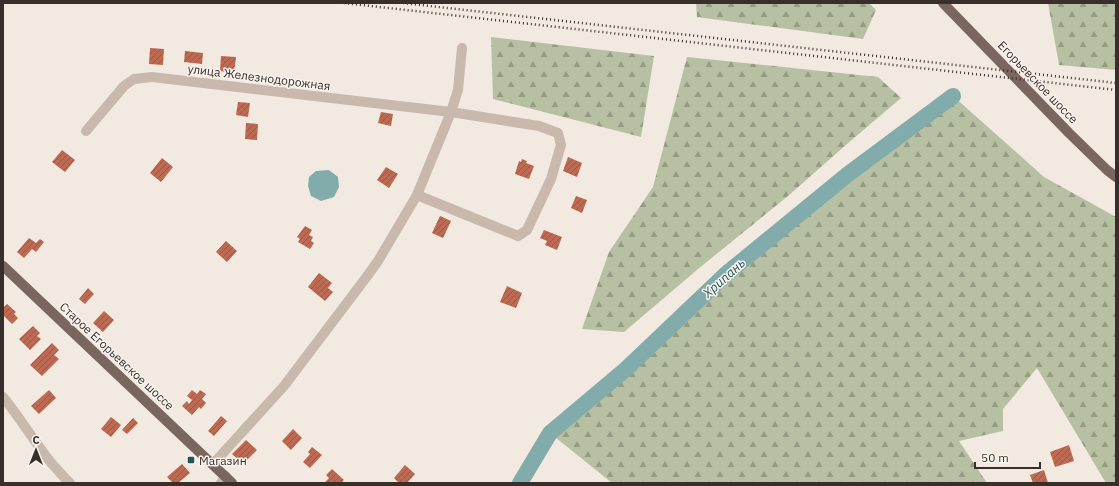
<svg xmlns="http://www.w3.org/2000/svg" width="1119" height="486" font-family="'IBM Plex Sans',sans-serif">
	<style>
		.forest { fill: url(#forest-firs) }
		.water { fill: #82acac }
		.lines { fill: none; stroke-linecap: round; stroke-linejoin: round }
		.river { stroke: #82acac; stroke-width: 16 }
		.building { fill: url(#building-hatch) }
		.minor { stroke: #c9b9ad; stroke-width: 10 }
		.major { stroke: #79665e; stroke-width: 10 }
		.rail { stroke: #382f2b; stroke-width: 2.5; stroke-dasharray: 1 3; stroke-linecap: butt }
		.poi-dot { fill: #245557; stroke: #f9f3ed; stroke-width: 1.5 }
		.labels { text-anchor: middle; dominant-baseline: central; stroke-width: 3; stroke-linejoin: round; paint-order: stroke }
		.street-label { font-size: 12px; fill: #382f2b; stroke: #f9f3ed }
		.poi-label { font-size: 12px; fill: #382f2b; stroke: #f9f3ed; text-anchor: start }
		.water-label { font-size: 13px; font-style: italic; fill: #245557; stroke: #f9f3ed }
	</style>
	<defs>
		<pattern id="forest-firs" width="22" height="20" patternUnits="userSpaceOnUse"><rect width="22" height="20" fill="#b7c0a2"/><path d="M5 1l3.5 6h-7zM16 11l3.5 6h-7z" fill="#969c84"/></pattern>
		<pattern id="building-hatch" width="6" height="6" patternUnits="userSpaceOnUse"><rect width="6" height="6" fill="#bc6a54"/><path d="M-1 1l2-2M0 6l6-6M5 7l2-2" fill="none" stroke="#9a5846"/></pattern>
	</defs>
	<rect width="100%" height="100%" fill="#f2e9e1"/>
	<!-- forest -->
	<path class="forest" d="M696 3H869L876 10 863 39 697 17Z
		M1048 3H1116V70L1059 65Z
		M491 37 654 56 641 137 493 99Z
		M687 57 878 77 901 98 847 144 788 196 698 269 624 332 582 329 609 252 653 187Z
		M953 96 1044 177 1116 217V483H1106L1037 368 1003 409V431L959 441 987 483H612L550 433 626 369 726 274 805 209 847 175Z"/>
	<!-- water -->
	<path class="water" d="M329 170 338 177 339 187 334 197 321 201 311 196 308 186 309 177 316 171Z"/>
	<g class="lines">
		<!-- river -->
		<path class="river" d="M520 483 550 433 626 369 726 274 847 175 953 96"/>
	</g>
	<!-- building -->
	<path class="building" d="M150 48 164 49 163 65 149 64Z
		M185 51 203 53 202 64 184 62Z
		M221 56 236 57 234 73 220 71Z
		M238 102 250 103 248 117 236 115Z
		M381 112 393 114 391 126 378 123Z
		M246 123 258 124 257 140 245 139Z
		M62 150 75 160 65 172 52 162Z
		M568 157 582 163 577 177 563 171Z
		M162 158 173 167 161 182 150 173Z
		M522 159 527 161 526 163 534 166 529 179 515 174 519 161 521 162Z
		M386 167 398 174 389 188 377 180Z
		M576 196 587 200 582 213 571 208Z
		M440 216 451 221 443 238 432 233Z
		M305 226 312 230 309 235 313 237 311 241 314 243 310 249 298 242 300 239 297 237Z
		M544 230 562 237 557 250 545 245 547 241 540 238Z
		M29 238 36 243 40 239 44 242 36 252 32 249 24 258 17 252Z
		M226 241 237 251 227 262 216 252Z
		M319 273 332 283 328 288 333 292 325 301 308 287Z
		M507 286 522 293 516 308 500 302Z
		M88 288 94 294 85 304 79 299Z
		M7 304 16 312 14 314 18 318 12 324 3 315V308Z
		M104 311 114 320 103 332 93 323Z
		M33 326 40 333 37 336 41 339 30 350 19 339Z
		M52 343 59 350 54 355 59 359 42 376 30 365Z
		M49 390 56 398 39 414 31 406Z
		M192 390 197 394 200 390 206 394 202 399 206 403 201 409 199 407 192 415 182 406 187 401 189 404 192 400 187 396Z
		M221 416 227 421 214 436 208 431Z
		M111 417 121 425 111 437 101 429Z
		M133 418 138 423 127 434 122 430Z
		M293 429 302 438 291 450 282 441Z
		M246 440 257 450 243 464 232 454Z
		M1069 445 1074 461 1055 467 1050 452Z
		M312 447 322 455 310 468 303 462 310 454 308 452Z
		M182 464 190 473 178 483H173L167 477Z
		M405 465 415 474 407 483H399L394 478Z
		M332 469 344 480 341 483H324L329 478 326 475Z
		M1044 470 1048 483H1033L1030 475Z"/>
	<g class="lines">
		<!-- minor -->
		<path class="minor" d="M86 131 124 86 134 79 152 77 451 112 539 126 558 133 561 145 551 179 527 230 518 236 417 195
			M3 397C21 419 35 443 53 465 59 471 64 478 70 483
			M213 464 284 386 365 279 378 261 417 195 451 112 458 90 462 48
			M221 483 226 476"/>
		<!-- major -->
		<path class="major" d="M943 3 1069 133 1107 170 1116 177
			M3 266 232 483"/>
		<!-- rail -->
		<path class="rail" d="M344 3 1116 90
			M403 3 1116 83"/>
	</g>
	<!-- markers -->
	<rect class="poi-dot" x="187" y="456" width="8" height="8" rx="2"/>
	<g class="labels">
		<!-- street labels -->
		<g class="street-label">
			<text transform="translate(259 77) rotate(7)">улица Железнодорожная</text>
			<text transform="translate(1038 82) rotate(46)">Егорьевское шоссе</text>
			<text transform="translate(117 356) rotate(43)">Старое Егорьевское шоссе</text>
		</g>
		<!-- poi labels -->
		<g class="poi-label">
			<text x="199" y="460">Магазин</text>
		</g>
		<!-- water labels -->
		<g class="water-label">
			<text transform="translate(724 278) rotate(-42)">Хрипань</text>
		</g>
	</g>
	<!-- border -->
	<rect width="1119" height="486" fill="none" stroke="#382f2b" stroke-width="8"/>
	<!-- north arrow -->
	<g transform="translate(36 450)" stroke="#f9f3ed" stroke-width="3" paint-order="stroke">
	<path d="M0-3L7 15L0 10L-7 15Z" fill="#382f2b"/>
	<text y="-6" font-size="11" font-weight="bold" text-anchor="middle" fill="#382f2b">С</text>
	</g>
	<!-- scale -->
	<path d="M975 462v6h65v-6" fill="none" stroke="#382f2b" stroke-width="2"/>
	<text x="981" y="462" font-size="12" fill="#382f2b" stroke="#f9f3ed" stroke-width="3" paint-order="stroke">50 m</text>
</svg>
